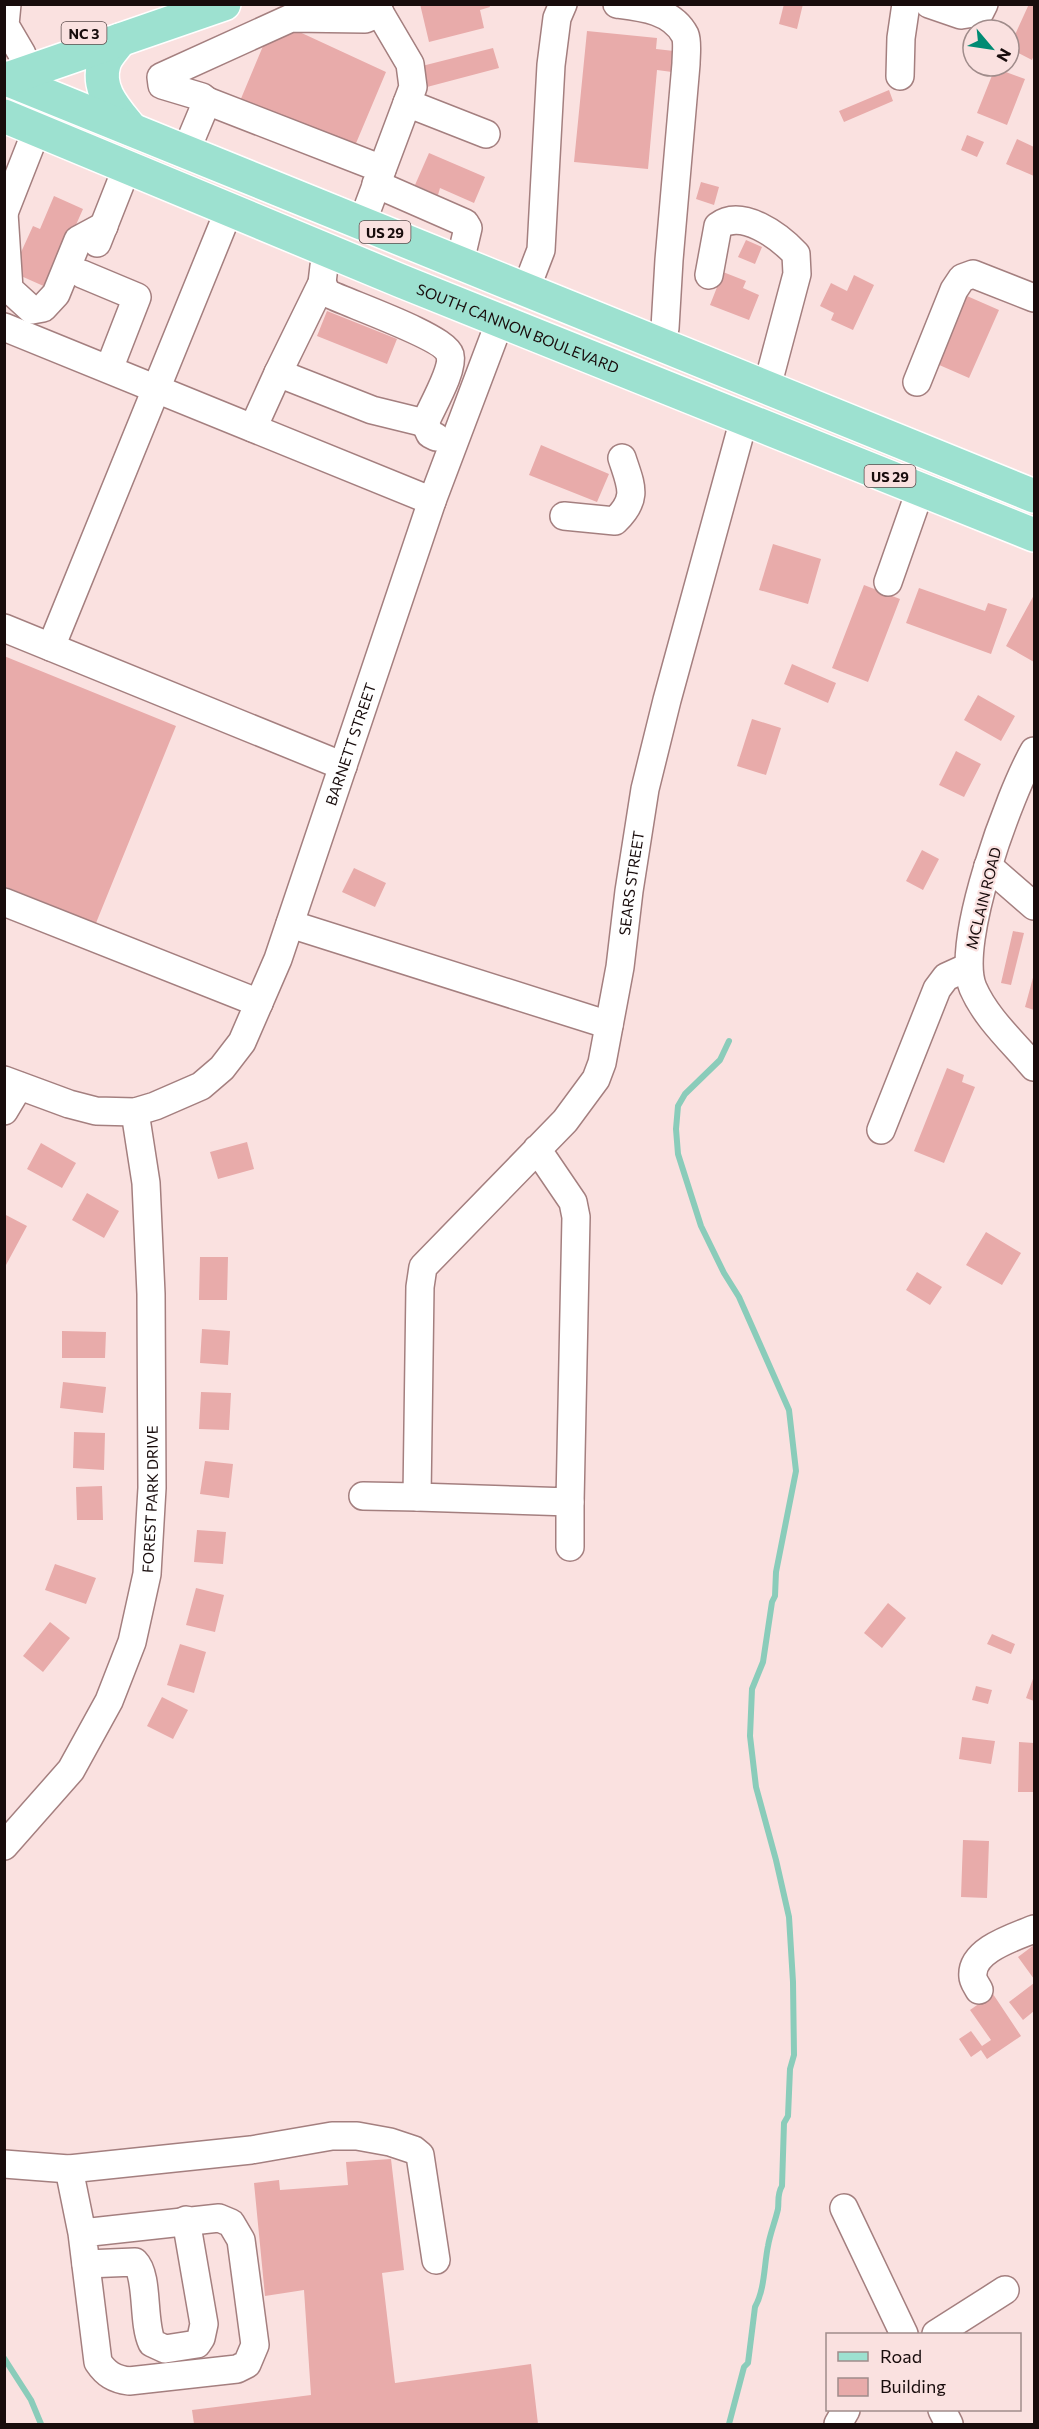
<svg xmlns="http://www.w3.org/2000/svg" width="1039" height="2429" font-family="Commissioner,sans-serif">
	<style>
		.lines { fill: none; stroke-linecap: round; stroke-linejoin: round }
		.stream { stroke: #8accba; stroke-width: 6 }
		.building { fill: #e8abaa }
		.minor-casing { stroke: #a47f7f; stroke-width: 30 }
		.major-casing { stroke: #fff; stroke-width: 36 }
		.minor { stroke: #fff; stroke-width: 27 }
		.major { stroke: #9de1d0; stroke-width: 33 }
		.labels { text-anchor: middle; dominant-baseline: central; stroke-width: 4.5; stroke-linejoin: round; paint-order: stroke }
		.shield { fill: #fae1e0; stroke: #5c4c4c; stroke-width: 1.5 }
		.shield-label { font-size: 14px; font-weight: bold; fill: #180c0c }
		.street-label { font-size: 15px; fill: #180c0c; stroke: #fae1e0 }
	</style>
	<rect width="100%" height="100%" fill="#fae1e0"/>
	<g class="lines">
		<!-- stream -->
		<path class="stream" d="M729 1041 720 1060 685 1094 678 1106 676 1129 678 1154 701 1226 724 1273 739 1297 789 1410 796 1471 776 1572 775 1596 772 1602 763 1662 752 1689 750 1736 756 1787 776 1860 789 1917 793 1982 794 2055 790 2069 788 2116 784 2123 782 2186C777 2194 779 2200 778 2209 775 2222 770 2234 768 2246 764 2265 765 2289 755 2307L748 2363 744 2367 729 2424
			M4 2358 31 2400 41 2424"/>
	</g>
	<!-- building -->
	<path class="building" d="M420 4H489L490 7 480 10 484 28 429 42Z
		M784 4H803L797 29 779 24Z
		M1029 4H1034V55L1032 60 1009 48Z
		M293 29 386 72 354 148 240 101 266 39Z
		M587 31 657 38 656 49 674 51 672 72 657 70 648 169 574 162Z
		M493 48 499 68 427 87 422 66Z
		M995 68 1025 79 1007 125 977 113Z
		M889 90 893 101 844 122 839 111Z
		M967 135 984 142 977 157 961 150Z
		M1017 139 1034 147V176L1006 164Z
		M429 153 485 177 474 203 440 188 438 195 415 185Z
		M701 182 719 187 714 205 696 199Z
		M54 196 83 209 48 288 12 272 33 226 40 229Z
		M746 240 762 247 755 264 738 257Z
		M723 272 746 281 743 288 759 295 749 320 710 305Z
		M854 275 874 285 853 330 831 320 834 313 820 306 831 283 847 291Z
		M967 296 999 310 969 378 937 364Z
		M327 311 397 339 387 364 317 336Z
		M541 445 609 474 597 502 529 475Z
		M773 544 821 559 808 604 759 590Z
		M864 585 900 599 868 682 832 668Z
		M919 588 985 611 988 603 1007 609 991 654 906 623Z
		M1034 595V662L1006 646Z
		M4 656 176 726 96 923 4 886Z
		M792 664 836 683 828 703 784 684Z
		M978 695 1015 716 1001 741 964 720Z
		M752 719 781 728 766 775 737 766Z
		M956 751 981 764 964 797 939 785Z
		M922 850 939 859 923 890 906 881Z
		M354 868 386 883 375 907 342 892Z
		M1013 931 1024 933 1011 985 1001 983Z
		M1034 974V1010L1025 1007Z
		M947 1068 964 1075 962 1082 975 1087 944 1163 914 1151Z
		M247 1142 254 1169 218 1179 210 1152Z
		M41 1143 76 1163 62 1188 27 1169Z
		M87 1193 119 1211 104 1238 72 1220Z
		M4 1214 27 1226 6 1265 4 1264Z
		M986 1232 1021 1253 1002 1285 966 1265Z
		M200 1257H228L227 1300H199Z
		M917 1272 942 1287 930 1305 906 1290Z
		M202 1329 230 1331 228 1365 200 1363Z
		M62 1331 106 1332 105 1358H62Z
		M63 1382 106 1387 103 1413 60 1408Z
		M201 1392 231 1393 229 1430 199 1429Z
		M74 1432 105 1433 104 1470 73 1468Z
		M205 1461 233 1464 229 1498 200 1494Z
		M102 1486 103 1520H77L76 1487Z
		M197 1530 226 1532 223 1564 194 1562Z
		M55 1564 96 1578 86 1604 45 1590Z
		M196 1588 224 1595 215 1632 186 1625Z
		M888 1603 906 1618 882 1648 864 1633Z
		M50 1622 70 1638 43 1672 23 1656Z
		M992 1634 1015 1644 1011 1654 987 1644Z
		M180 1644 206 1652 194 1693 167 1685Z
		M1034 1676V1701L1026 1698Z
		M976 1686 992 1690 988 1704 972 1700Z
		M162 1697 188 1710 173 1739 147 1726Z
		M962 1737 995 1741 991 1764 959 1759Z
		M1019 1742 1034 1743V1792H1018Z
		M963 1840 989 1841 987 1898 961 1897Z
		M1034 1945V1979L1018 1957Z
		M1034 1983V2011L1023 2020 1009 2002Z
		M993 1994 1021 2036 987 2059 981 2050 971 2057 959 2039 971 2031 982 2046 991 2040 970 2010Z
		M391 2159 404 2270 382 2273 395 2383 531 2364 538 2424H194L192 2410 311 2395 304 2290 265 2296 254 2183 279 2180 280 2190 348 2185 346 2162Z"/>
	<g class="lines">
		<defs>
			<g id="minor">
				<path d="M7 4 5 25 22 54"/>
				<path d="M617 4C641 7 672 10 685 35 688 42 686 56 686 64L669 260 665 328 661 344"/>
				<path d="M929 4 961 15 980 12 984 4"/>
				<path d="M900 76 901 38 906 4"/>
				<path d="M207 101 382 169"/>
				<path d="M407 103 486 134"/>
				<path d="M186 151 207 101 202 97 162 85 161 77 291 18 365 19 380 13 377 4"/>
				<path d="M376 184 465 223 468 228 460 262"/>
				<path d="M4 213 9 289 32 310 43 308 56 294 78 240 104 226"/>
				<path d="M4 213 37 129"/>
				<path d="M362 223 413 87 410 64 380 13"/>
				<path d="M97 243 127 167"/>
				<path d="M330 252 324 266 322 283 278 373 372 410 425 423"/>
				<path d="M82 274 137 297 109 369"/>
				<path d="M709 275 718 226C742 208 779 236 796 254L797 274 767 387"/>
				<path d="M322 283 327 293C349 304 444 336 450 355 454 370 431 408 425 423L430 434 436 437"/>
				<path d="M526 289 541 250 551 65 557 18 563 4"/>
				<path d="M4 327 432 501"/>
				<path d="M917 382 954 290 962 278 973 274 1034 298"/>
				<path d="M253 428 278 373"/>
				<path d="M564 516 615 521C639 498 631 486 622 458"/>
				<path d="M888 582 921 488"/>
				<path d="M4 628 343 766"/>
				<path d="M51 647 229 210"/>
				<path d="M1034 751C1010 793 954 943 973 988 986 1018 1013 1042 1034 1067"/>
				<path d="M988 866 1034 906"/>
				<path d="M4 902 259 1003"/>
				<path d="M290 924 609 1025"/>
				<path id="s1" d="M4 1080 69 1104 96 1111 135 1112 155 1106 201 1086 222 1068 242 1042 278 959 432 501 500 321"/>
				<path d="M4 1111 19 1086"/>
				<path d="M881 1130 937 989 946 977 968 967"/>
				<path id="s2" d="M537 1149 573 1202 576 1217 570 1502 417 1497 420 1287 423 1267 565 1121 596 1079 602 1063 620 967 629 891 645 789 667 700 744 419"/>
				<path d="M363 1496 417 1497"/>
				<path d="M570 1547V1502"/>
				<path id="s3" d="M4 1846 71 1770 109 1701 132 1642 147 1574 152 1488 151 1294 146 1183 135 1112"/>
				<path d="M979 1990C977 1986 973 1981 973 1977 970 1950 1015 1937 1034 1929"/>
				<path d="M4 2164 69 2169 251 2150 332 2136H357L390 2142 414 2150 420 2155 436 2260"/>
				<path d="M69 2169 82 2233 98 2362C106 2374 114 2379 129 2381L237 2369 247 2364 255 2345 241 2240 231 2223 219 2218 82 2233"/>
				<path d="M844 2208 904 2334"/>
				<path d="M86 2264 135 2262C149 2276 142 2322 152 2343L165 2349 197 2344 201 2338 204 2324 186 2220"/>
				<path d="M936 2334 1005 2290"/>
				<path d="M942 2410 949 2424"/>
				<path d="M838 2424 846 2410"/>
			</g>
			<g id="major">
				<path d="M120 40C115 47 106 56 104 64 96 90 116 110 131 129"/>
				<path d="M4 78 1034 496"/>
				<path d="M4 80 224 4"/>
				<path id="s4" d="M4 116 401 281 1034 535"/>
			</g>
		</defs>
		<!-- minor casing -->
		<use href="#minor" class="minor-casing"/>
		<!-- major casing -->
		<use href="#major" class="major-casing"/>
		<!-- minor -->
		<use href="#minor" class="minor"/>
		<!-- major -->
		<use href="#major" class="major"/>
	</g>
	<g class="labels">
		<!-- shield labels -->
		<g class="shield">
			<rect x="61.5" y="22" width="45" height="22" rx="4.5"/>
			<rect x="359.5" y="221" width="51" height="22" rx="4.5"/>
			<rect x="864.5" y="465" width="51" height="22" rx="4.5"/>
		</g>
		<g class="shield-label">
			<text x="84" y="33">NC 3</text>
			<text x="385" y="232">US 29</text>
			<text x="890" y="476">US 29</text>
		</g>
		<!-- street labels -->
		<g class="street-label">
			<text stroke="none"><textPath href="#s4" startOffset="556">SOUTH CANNON BOULEVARD</textPath></text>
			<text stroke="none"><textPath href="#s1" startOffset="585">BARNETT STREET</textPath></text>
			<text stroke="none"><textPath href="#s2" startOffset="1203">SEARS STREET</textPath></text>
			<text transform="translate(983 898) rotate(-76)">MCLAIN ROAD</text>
			<text stroke="none"><textPath href="#s3" startOffset="388">FOREST PARK DRIVE</textPath></text>
		</g>
	</g>
	<!-- border -->
	<rect width="1039" height="2429" fill="none" stroke="#180c0c" stroke-width="12"/>
	<!-- legend -->
	<rect x="826" y="2333" width="195" height="78" fill="#fae1e0" stroke="#a08c8b" stroke-width="1.5"/>
	<rect x="838" y="2352" width="30" height="9" fill="#9de1d0" stroke="#a08c8b" stroke-width="1.5"/>
	<text x="880" y="2363" font-size="18" fill="#180c0c">Road</text>
	<rect x="838" y="2378" width="30" height="18" fill="#e8abaa" stroke="#a08c8b" stroke-width="1.5"/>
	<text x="880" y="2393" font-size="18" fill="#180c0c">Building</text>
	<!-- north arrow -->
	<g transform="translate(991 48) rotate(119)"><circle r="28" fill="#fae1e0" stroke="#a08c8b" stroke-width="1.5"/>
	<path d="M0-4.5L10 22L0 15L-10 22Z" fill="#008b73"/>
	<text y="-9" font-size="16" font-weight="bold" text-anchor="middle" fill="#180c0c">N</text>
	</g>
</svg>
